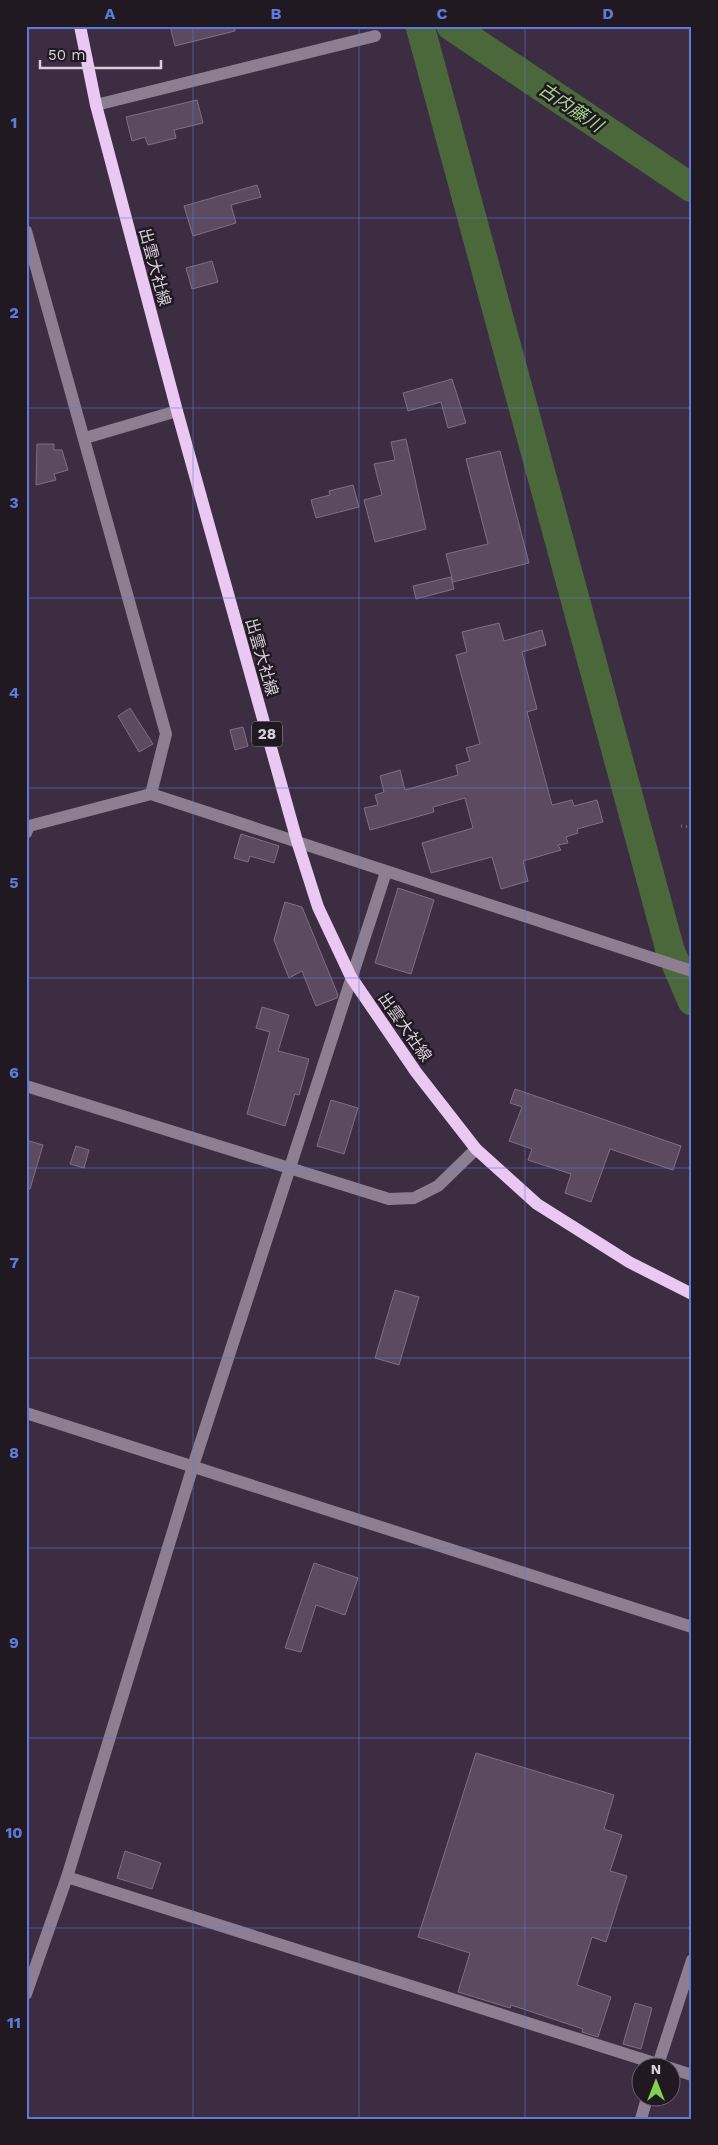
<svg xmlns="http://www.w3.org/2000/svg" width="718" height="2145" font-family="'Work Sans','Noto Sans JP',sans-serif">
	<style>
		.lines { fill: none; stroke-linecap: round; stroke-linejoin: round }
		.river { stroke: #4a683a; stroke-width: 29 }
		.building { fill: #5b4a60; stroke: #806e85 }
		.path { stroke: #76687a; stroke-width: 3; stroke-dasharray: 1 4; stroke-linecap: butt }
		.minor { stroke: #8e7e92; stroke-width: 12 }
		.major { stroke: #e9c8f1; stroke-width: 12 }
		.grid { fill: none; stroke: #5f7bd9; stroke-width: 1; stroke-opacity: 0.55 }
		.labels { text-anchor: middle; dominant-baseline: central; stroke-width: 5; stroke-linejoin: round; paint-order: stroke }
		.shield { fill: #201922; stroke: #a298a4; stroke-width: 1 }
		.shield-label { font-size: 15px; font-weight: bold; fill: #d9cfdc }
		.street-label { font-size: 16px; fill: #d9cfdc; stroke: #201922 }
		.water-label { font-size: 18px; font-style: italic; fill: #a8d78f; stroke: #201922 }
		.neatline { fill: none; stroke: #5f7bd9; stroke-width: 2 }
		.grid-label { font-size: 16px; text-anchor: middle; font-weight: bold; fill: #5f7bd9 }
	</style>
	<rect width="100%" height="100%" fill="#3d2d42"/>
	<g class="lines">
		<!-- river -->
		<path class="river" d="M420 26 670 950 692 1001
			M451 26 692 188"/>
	</g>
	<!-- building -->
	<path class="building" d="M170 26H235V31L175 46Z
		M197 100 203 123 174 130 176 138 148 145 145 137 132 141 126 117Z
		M257 185 261 197 231 205 236 223 193 236 184 206Z
		M212 261 218 282 192 289 186 268Z
		M452 379 466 423 448 428 441 402 408 411 403 393Z
		M406 439 426 529 375 542 364 500 382 495 374 464 395 460 391 442Z
		M37 444H54V450H62L68 470 54 474 56 480 36 485Z
		M500 451 529 563 453 582 446 554 488 544 466 459Z
		M353 485 359 507 316 518 311 500 330 495 329 491Z
		M451 577 454 589 416 599 413 586Z
		M499 623 504 641 542 630 546 645 522 652 537 709 527 712 552 805 572 800 574 806 597 800 603 822 577 829 578 833 566 837 568 843 558 845 561 850 523 861 528 881 501 889 492 857 431 873 422 843 473 828 465 798 433 807 434 812 370 830 364 808 378 805 375 795 384 792 380 776 400 770 405 790 458 775 456 765 470 761 466 748 480 744 456 655 467 652 462 632Z
		M130 708 153 744 139 752 118 716Z
		M243 727 248 746 235 750 230 730Z
		M241 834 279 846 274 863 250 856 248 862 234 858Z
		M398 888 434 900 411 974 375 963Z
		M285 902 302 907 338 995 337 998 316 1006 302 971 289 978 274 940Z
		M262 1007 289 1015 278 1051 309 1059 299 1095 295 1094 285 1126 247 1114 270 1032 256 1028Z
		M515 1089 681 1146 673 1170 610 1149 591 1202 565 1193 571 1174 528 1160 532 1149 509 1141 522 1107 510 1103Z
		M331 1100 358 1108 344 1154 317 1146Z
		M26 1140 43 1145 30 1189H26Z
		M76 1146 89 1150 84 1168 70 1164Z
		M395 1290 419 1297 399 1365 375 1358Z
		M314 1563 358 1578 345 1615 316 1605 301 1652 285 1648Z
		M476 1753 614 1795 604 1829 622 1835 610 1871 627 1876 606 1942 592 1937 577 1985 611 1997 598 2037 582 2032 583 2029 511 2005 510 2008 458 1992 470 1953 418 1937Z
		M125 1851 161 1863 152 1889 117 1878Z
		M635 2003 652 2008 641 2049 623 2044Z"/>
	<g class="lines">
		<!-- path -->
		<path class="path" d="M681 826 692 827"/>
		<!-- minor -->
		<path class="minor" d="M96 105 375 36
			M26 231 166 734 151 794 29 826 26 833
			M85 438 177 411
			M151 794 692 971
			M26 1086 389 1199 414 1198 438 1186 476 1149
			M26 1413 692 1627
			M67 1877 670 2068
			M26 1994 67 1877 193 1466 386 872
			M657 2068 692 1960
			M670 2068 692 2075
			M641 2119 647 2098"/>
		<!-- major -->
		<path class="major" d="M80 26 96 105 177 411 297 841 318 907 351 977 416 1072 476 1149 537 1204 629 1262 692 1294"/>
	</g>
	<!-- grid -->
	<path class="grid" d="M193 26V2119M359 26V2119M525 26V2119M26 218H692M26 408H692M26 598H692M26 788H692M26 978H692M26 1168H692M26 1358H692M26 1548H692M26 1738H692M26 1928H692"/>
	<g class="labels">
		<!-- shield labels -->
		<rect class="shield" x="252" y="721.5" width="30" height="25" rx="4"/>
		<g class="shield-label">
			<text x="267" y="734">28</text>
		</g>
		<!-- street labels -->
		<g class="street-label">
			<text transform="translate(155 267) rotate(75)">出雲大社線</text>
			<text transform="translate(262 657) rotate(74)">出雲大社線</text>
			<text transform="translate(405 1027) rotate(55)">出雲大社線</text>
		</g>
		<!-- water labels -->
		<g class="water-label">
			<text transform="translate(571 107) rotate(34)">古内藤川</text>
		</g>
	</g>
	<!-- border -->
	<rect width="718" height="2145" fill="none" stroke="#201922" stroke-width="55"/>
	<!-- north arrow -->
	<g transform="translate(656 2082)"><circle r="24" fill="#201922" stroke="#6a626c"/>
	<path d="M0-4L9 19L0 12L-9 19Z" fill="#81d050"/>
	<text y="-8" font-size="14" font-weight="bold" text-anchor="middle" fill="#d9cfdc">N</text>
	</g>
	<!-- scale -->
	<path d="M40 60v8h121v-8" fill="none" stroke="#d9cfdc" stroke-width="2.5"/>
	<text x="48" y="60" font-size="15" fill="#d9cfdc" stroke="#201922" stroke-width="4" paint-order="stroke">50 m</text>
	<rect x="28" y="28" width="662" height="2090" class="neatline"/>
	<g class="grid-label">
		<text x="110" y="19">A</text>
		<text x="276" y="19">B</text>
		<text x="442" y="19">C</text>
		<text x="608" y="19">D</text>
		<text x="14" y="128">1</text>
		<text x="14" y="318">2</text>
		<text x="14" y="508">3</text>
		<text x="14" y="698">4</text>
		<text x="14" y="888">5</text>
		<text x="14" y="1078">6</text>
		<text x="14" y="1268">7</text>
		<text x="14" y="1458">8</text>
		<text x="14" y="1648">9</text>
		<text x="14" y="1838">10</text>
		<text x="14" y="2028">11</text>
	</g>
</svg>
